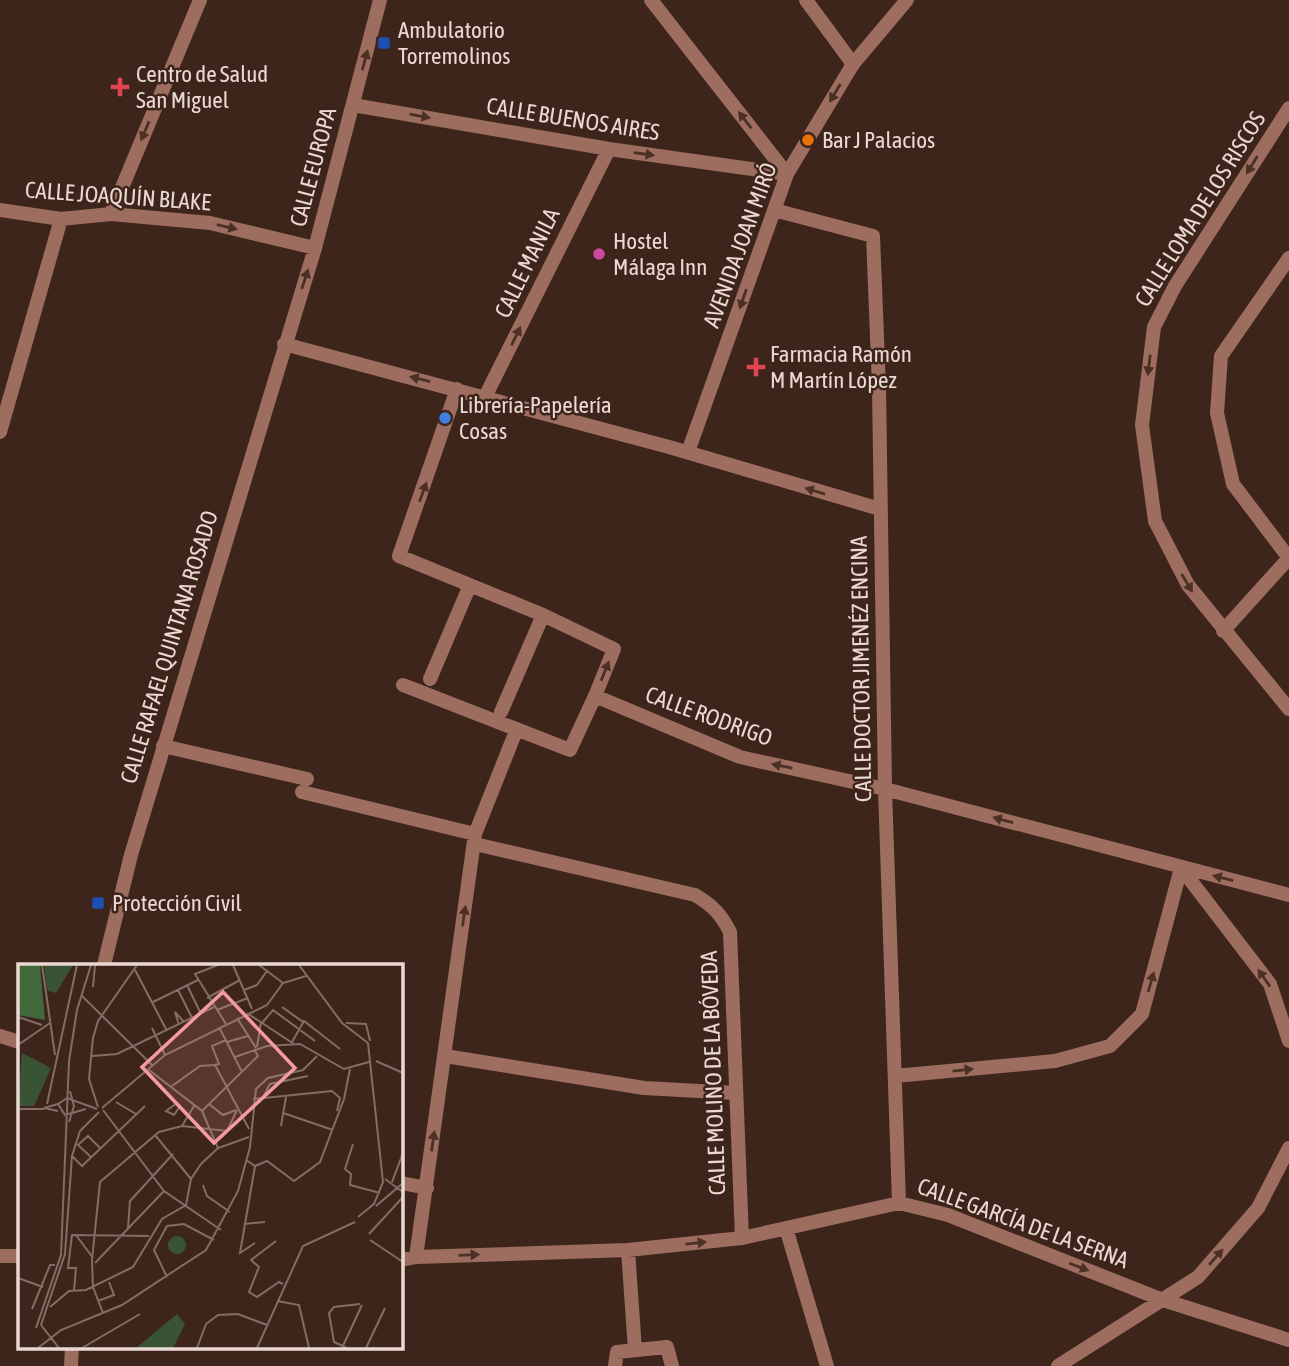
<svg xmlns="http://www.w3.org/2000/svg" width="1289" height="1366" font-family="'Asap Condensed',sans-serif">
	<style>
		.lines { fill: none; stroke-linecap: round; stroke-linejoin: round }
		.pedestrian { stroke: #9d6d60; stroke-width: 14 }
		.minor { stroke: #9d6d60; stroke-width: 14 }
		.oneway { fill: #4c3025 }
		.transit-dot { fill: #1a4fb4; stroke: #3e251b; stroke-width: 2.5 }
		.health-dot { fill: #e0444e; stroke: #3e251b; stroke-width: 2.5 }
		.food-dot { fill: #e8710a; stroke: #3e251b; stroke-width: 2.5 }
		.hotel-dot { fill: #d1479c; stroke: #3e251b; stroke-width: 2.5 }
		.shop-dot { fill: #3f7fe0; stroke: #3e251b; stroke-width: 2.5 }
		.labels { text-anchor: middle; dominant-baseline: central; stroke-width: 5; stroke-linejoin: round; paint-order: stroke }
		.poi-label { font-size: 23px; fill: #ead9d2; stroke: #3e251b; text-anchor: start }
		.street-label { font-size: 23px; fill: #ead9d2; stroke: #3e251b }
		.inset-road { fill: none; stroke: #836d64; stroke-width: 2 }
		.view { fill: #f49aa1; fill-opacity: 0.15; stroke: #f49aa1; stroke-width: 3.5 }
		.inset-edge { fill: none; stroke: #ead9d2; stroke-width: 3.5 }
	</style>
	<rect width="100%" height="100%" fill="#3e251b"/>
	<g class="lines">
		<!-- pedestrian -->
		<path class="pedestrian" d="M806 0 853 64
			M163 746 307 779
			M475 844 695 895C712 905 721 914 730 932L742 1238
			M445 1056 644 1088 736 1093"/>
		<!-- minor -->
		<path class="minor" d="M651 0 787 174
			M353 105 609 149 787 174
			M1289 108 1175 286 1154 327 1142 425 1155 521 1188 585 1289 709
			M0 210 61 219 111 214 210 223 315 248
			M774 210 873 236 879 387 885 789 899 1203
			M111 214 200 0
			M1289 258 1221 356 1217 413 1233 484 1289 558
			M284 344 669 447 880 509
			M457 389 399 556 543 615 614 649 595 696 740 757 885 789 1289 895
			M485 397 609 149
			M0 432 61 219
			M688 452 787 174 853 64 907 0
			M1223 631 1289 558
			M430 679 470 585
			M403 685 570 750 595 696
			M501 712 543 615
			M302 792 475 834
			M1181 868 1270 984 1289 1041
			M104 965 131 855 315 248 380 0
			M0 1036 19 1042
			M895 1076 1055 1061 1110 1046 1142 1014 1181 868
			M401 1183 427 1188
			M786 1228 827 1366
			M628 1250 635 1350
			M0 1256H19
			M416 1257 475 834 516 731
			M401 1260 416 1257 628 1250 742 1238 899 1203 948 1215 1163 1300 1289 1340
			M71 1366 72 1347
			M615 1366 617 1352 667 1347 672 1366
			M1058 1366 1198 1277 1258 1208 1289 1148"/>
	</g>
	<!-- one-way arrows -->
	<defs><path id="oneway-solid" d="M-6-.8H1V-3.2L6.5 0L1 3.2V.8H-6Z" transform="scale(1.75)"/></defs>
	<g class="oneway">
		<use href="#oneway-solid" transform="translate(365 60) rotate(-75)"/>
		<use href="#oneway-solid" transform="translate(835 93) rotate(121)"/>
		<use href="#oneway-solid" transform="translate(420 116) rotate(10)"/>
		<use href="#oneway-solid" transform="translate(745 120) rotate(-128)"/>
		<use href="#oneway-solid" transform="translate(145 131) rotate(113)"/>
		<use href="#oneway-solid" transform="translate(644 154) rotate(8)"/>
		<use href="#oneway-solid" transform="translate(1252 165) rotate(122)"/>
		<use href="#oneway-solid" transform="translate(227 227) rotate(13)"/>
		<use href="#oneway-solid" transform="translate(305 279) rotate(-72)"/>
		<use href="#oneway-solid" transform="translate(743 299) rotate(109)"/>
		<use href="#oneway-solid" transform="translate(516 336) rotate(-64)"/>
		<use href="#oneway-solid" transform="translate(1149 365) rotate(97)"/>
		<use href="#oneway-solid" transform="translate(420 379) rotate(-166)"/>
		<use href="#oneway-solid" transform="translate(815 491) rotate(-163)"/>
		<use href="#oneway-solid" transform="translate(423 492) rotate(-70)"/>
		<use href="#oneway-solid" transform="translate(1187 583) rotate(59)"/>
		<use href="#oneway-solid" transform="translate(605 671) rotate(-68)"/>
		<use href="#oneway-solid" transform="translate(782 766) rotate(-168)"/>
		<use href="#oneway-solid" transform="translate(1003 820) rotate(-165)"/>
		<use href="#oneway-solid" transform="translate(1223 878) rotate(-166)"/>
		<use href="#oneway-solid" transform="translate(464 916) rotate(-82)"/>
		<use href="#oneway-solid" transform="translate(1264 978) rotate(-125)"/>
		<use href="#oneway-solid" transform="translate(1151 982) rotate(-74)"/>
		<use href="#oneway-solid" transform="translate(963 1070) rotate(-6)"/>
		<use href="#oneway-solid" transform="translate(433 1141) rotate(-82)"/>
		<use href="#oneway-solid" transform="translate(696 1243) rotate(-6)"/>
		<use href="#oneway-solid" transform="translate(469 1255) rotate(-2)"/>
		<use href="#oneway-solid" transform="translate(1216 1257) rotate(-49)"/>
		<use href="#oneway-solid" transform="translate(1079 1267) rotate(21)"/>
	</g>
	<!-- markers -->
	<g class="transit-dot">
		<rect x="377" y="36" width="14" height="14" rx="3.5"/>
		<rect x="91" y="896" width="14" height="14" rx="3.5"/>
	</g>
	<g class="health-dot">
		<path d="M116.5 76.5h7v7h7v7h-7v7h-7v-7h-7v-7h7z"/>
		<path d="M752.5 356.5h7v7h7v7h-7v7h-7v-7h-7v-7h7z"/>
	</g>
	<circle class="food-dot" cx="808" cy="140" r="7"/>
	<circle class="hotel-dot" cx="599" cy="254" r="7"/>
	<circle class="shop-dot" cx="445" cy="418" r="7"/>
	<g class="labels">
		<!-- poi labels -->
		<g class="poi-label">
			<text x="398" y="30">Ambulatorio<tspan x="398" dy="26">Torremolinos</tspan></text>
			<text x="136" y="74">Centro de Salud<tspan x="136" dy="26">San Miguel</tspan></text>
			<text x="822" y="140">Bar J Palacios</text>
			<text x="613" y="241">Hostel<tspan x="613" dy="26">Málaga Inn</tspan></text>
			<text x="770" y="354">Farmacia Ramón<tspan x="770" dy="26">M Martín López</tspan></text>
			<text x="459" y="405">Librería-Papelería<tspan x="459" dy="26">Cosas</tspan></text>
			<text x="112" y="903">Protección Civil</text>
		</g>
		<!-- street labels -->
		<g class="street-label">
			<text transform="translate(573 119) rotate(9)">CALLE BUENOS AIRES</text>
			<text transform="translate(313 167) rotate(-75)">CALLE EUROPA</text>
			<text transform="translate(118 196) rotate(4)">CALLE JOAQUÍN BLAKE</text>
			<text transform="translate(1200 209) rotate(-58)">CALLE LOMA DE LOS RISCOS</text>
			<text transform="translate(740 245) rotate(-70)">AVENIDA JOAN MIRÓ</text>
			<text transform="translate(527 263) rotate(-64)">CALLE MANILA</text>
			<text transform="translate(169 647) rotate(-73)">CALLE RAFAEL QUINTANA ROSADO</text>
			<text transform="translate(861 669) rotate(-91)">CALLE DOCTOR JIMENÉZ ENCINA</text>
			<text transform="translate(709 716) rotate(20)">CALLE RODRIGO</text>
			<text transform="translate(713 1073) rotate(-92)">CALLE MOLINO DE LA BÓVEDA</text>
			<text transform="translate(1023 1223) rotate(20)">CALLE GARCÍA DE LA SERNA</text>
		</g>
	</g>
	<!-- overview -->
	<g transform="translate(18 964)">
		<rect width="385" height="385" fill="#3e251b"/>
		<path d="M26 1H55L38 29 29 26ZM4 89 33 104 16 142H0ZM150 281a9 9 0 1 1 18 0a9 9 0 1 1-18 0ZM159 350 167 360 155 384H118Z" fill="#395435"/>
		<path d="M0 1H22L27 56 0 51Z" fill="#41693b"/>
		<path class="inset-road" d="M24 1 37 91M200 1 177 10 208 60M215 1 234 45M241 1 265 19M281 1 324 59 350 79 365 218 356 240 340 253M117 6 149 67M169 21 183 50M75 23 77 1M160 26 174 54M226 26 239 21 249 7M64 32 135 102M189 34 222 16M135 38 180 16M264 43 285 58M199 46 230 34M229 49 276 80M0 53 24 61M219 54 238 84M244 59 255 46 297 77M328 59 348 60 352 77M161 61 157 48 166 58M201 63 224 108M134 64 147 91M208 76 194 82 201 100 197 101 231 165M209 78 230 72M274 78 286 57 322 85M0 81 32 59M239 83 243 58M74 92 99 90 196 43M217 93 249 82 282 80 326 105 351 98M358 97 385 109M131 106 184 147 200 184M154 122 182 102 197 101M235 135 314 127 322 134 319 147M244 135 252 120 290 112M98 138 118 150M159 139 162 142 156 151 148 147ZM29 140 59 1M40 140 49 134 79 145M40 140 47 151 68 145M40 140 26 144 40 147M191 140 205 151 218 146M80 143 71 115 75 74 80 57 119 1M84 144 147 91 249 41 265 19 288 12M0 145H26M85 146 146 227 203 266M184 147 240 92 236 85M265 149 315 166M51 158 56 142 52 127M164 162 176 142M263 162 268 133M137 171 173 215M335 180 327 205 333 210 332 221 362 229M54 192 64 202 127 142M73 193 60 181 70 172 82 184M228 196 237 202 249 197 276 217 302 198 326 135 332 105M367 215 385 228M374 218 385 189M185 221 189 232 212 248M358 242 385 219M226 260 247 258M110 264 112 237 155 190M351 270 385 233M58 271 75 294M352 276 385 298M258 277 233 296 241 303 231 328 239 333 261 318 265 320M237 279 222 289 237 202M77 299 146 227M149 313 136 286 149 262 166 260 196 276M0 314 25 323M56 327 58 304H50L54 271 131 272M80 337 96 331 91 318M259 337 281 341 291 384M32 343 51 327 68 326 115 303 144 255 168 241 173 215 183 200 200 184 231 173M14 345 32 301H37M85 349 75 323 74 296 82 218 141 168 164 162 209 167 219 146M23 361 47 290 54 192 62 167 81 148M23 361 41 384M18 364 43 291 51 97 59 46 73 1M20 384 43 366 104 341 188 286 220 227 232 183 238 125 250 114 285 106 299 92M64 384 122 350M179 384 188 360 200 351 220 350 249 361M239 384 285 282 337 258M324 384 344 341M329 384 316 378 311 349 316 343 342 340M348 384 367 344"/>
		<path class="view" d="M205 28 277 104 196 179 124 103Z"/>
		<rect width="385" height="385" class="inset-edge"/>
	</g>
</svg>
